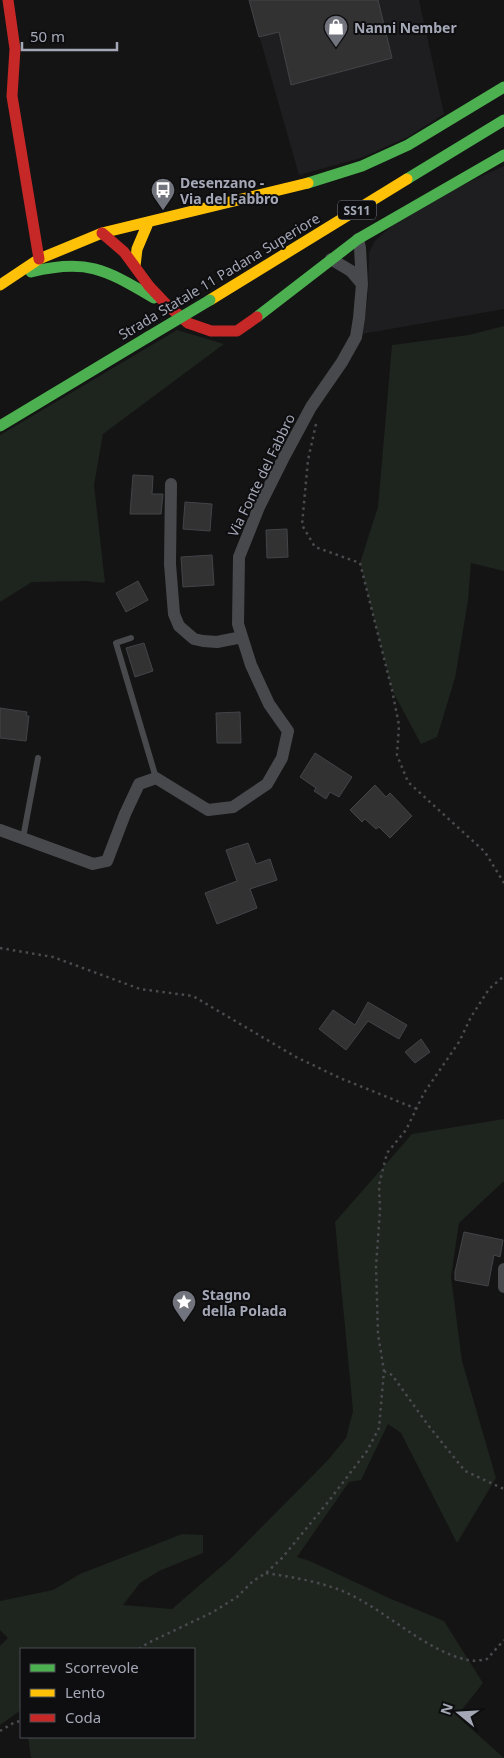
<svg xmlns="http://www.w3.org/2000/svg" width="504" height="1758" font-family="'Noto Sans',sans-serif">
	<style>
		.built { fill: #1e1e20 }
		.green { fill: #1e241e }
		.building { fill: #323233; stroke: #424448 }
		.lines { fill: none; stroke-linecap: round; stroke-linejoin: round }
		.path { stroke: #4a4a4f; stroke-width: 2.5; stroke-dasharray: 2.5 4; stroke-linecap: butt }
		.lane { stroke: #48494d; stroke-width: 6 }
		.street { stroke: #48494d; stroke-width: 12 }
		.fast { stroke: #4caf50; stroke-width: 11 }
		.slow { stroke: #ffc107; stroke-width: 11 }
		.jam { stroke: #c62828; stroke-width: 11 }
		.fast-bridge { stroke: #4caf50; stroke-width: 11 }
		.labels { text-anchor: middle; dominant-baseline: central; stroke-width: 4; stroke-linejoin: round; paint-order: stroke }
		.shield { fill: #0e0e10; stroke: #777a84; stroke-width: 1 }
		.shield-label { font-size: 12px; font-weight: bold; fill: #a4a8b6 }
		.poi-label { font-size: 14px; font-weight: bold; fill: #a4a8b6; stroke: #0e0e10; text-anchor: start }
		.street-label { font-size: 14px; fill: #a4a8b6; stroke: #0e0e10 }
	</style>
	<rect width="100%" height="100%" fill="#141414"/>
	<!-- built -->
	<path class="built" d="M249 0H419L444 114 408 137 361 158 299 175Z
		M504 166V309L362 334 368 295 369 253 374 242 411 208Z"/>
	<!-- green -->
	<path class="green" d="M504 326V571L471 563 468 600 455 678 437 737 421 744 392 690 360 563 378 507 392 345 469 335Z
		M177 330 224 344 103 434 94 485 105 583 87 581 32 582 0 602V435Z
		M504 1119V1181L459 1223 451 1277 462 1361 496 1478 457 1543 401 1433 388 1424 361 1480 349 1482 297 1557 310 1561 389 1598 444 1621 483 1683 457 1716 504 1758H31L28 1737H194V1649H21V1710L0 1725V1646L8 1638 0 1630V1601L53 1590 80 1574 182 1534 203 1535V1553L159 1571 140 1583 123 1605 172 1609 230 1559 328 1460 346 1438 353 1411 335 1222 412 1134Z"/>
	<!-- building -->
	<path class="building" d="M249 0H378L392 58 291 85 279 32 259 37Z
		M133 475 153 476 152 494H163L161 514H130Z
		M185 502 212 504 210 531 183 529Z
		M287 529 288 557 267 558 266 530Z
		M212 555 214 585 183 587 181 557Z
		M138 581 148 600 126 612 116 593Z
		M144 643 153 671 135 677 126 648Z
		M0 708 27 712 26 716H29L26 741 0 738Z
		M240 712 241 743H217L216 713Z
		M315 753 352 777 339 797 330 792 326 799 314 791 316 788 300 777Z
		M375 785 386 797 390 793 412 816 390 838 379 827 376 829 365 819 362 822 350 810Z
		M248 843 256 864 270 859 277 880 250 889 257 908 217 924 205 893 237 881 226 850Z
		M368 1002 407 1025 399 1039 368 1021 346 1050 319 1029 333 1010 355 1025Z
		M421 1039 430 1052 415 1063 405 1052Z
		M464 1232 503 1240 500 1257 494 1255 488 1286 455 1280V1272Z"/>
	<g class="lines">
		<!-- path -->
		<path class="path" d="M316 424 308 460 302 525 315 547 360 563 392 690 399 725 397 755 408 782 485 852 504 883
			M0 948 53 957 140 989 193 996 296 1057 340 1078 417 1109
			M384 1371 392 1375 428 1425 465 1471 504 1489
			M266 1573C291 1577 316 1581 340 1590 383 1607 424 1651 468 1660 473 1662 481 1660 487 1659L504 1640
			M139 1649 148 1643 213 1612 237 1597 253 1581 266 1573 282 1558 328 1502 367 1451 379 1428 384 1371 378 1334 376 1267 380 1210 379 1185 387 1153 406 1130 424 1093 459 1042 471 1017 489 989 504 976
			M0 1731 15 1722 21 1721"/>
		<!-- lane -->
		<path class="lane" d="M131 638 116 643 156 778
			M23 838 38 758"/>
		<!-- street -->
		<path class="street" d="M331 259 351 271 362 284
			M171 484 170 564 174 614 179 626 194 639 203 641 217 642 242 637
			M0 830 93 864 107 861 125 814 139 784 156 778 208 810 233 807 267 784 282 758 288 731 269 704 251 665 238 624 239 557 259 507 283 459 311 407 342 362 356 337 359 318 362 284 360 248 358 239
			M504 1269V1287"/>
		<!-- fast -->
		<path class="fast" d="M407 179 504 120
			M308 183 362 166 408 145 504 87
			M31 272C88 258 106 270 154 298
			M257 317 358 239 504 155
			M0 426 148 337"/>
		<!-- slow -->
		<path class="slow" d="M135 266 137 249 148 223
			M0 285 39 259 102 233 308 183
			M210 300 407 179"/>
		<!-- jam -->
		<path class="jam" d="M8 0 15 49 12 96 39 259
			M102 233 124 252 149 286 166 304 188 323 211 331H237L257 317"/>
		<!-- fast-bridge -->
		<path class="fast-bridge" d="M148 337 210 300"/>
	</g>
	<!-- icons -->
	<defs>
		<symbol id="shop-pin" viewBox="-11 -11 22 30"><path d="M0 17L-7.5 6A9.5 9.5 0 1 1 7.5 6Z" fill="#72747d" stroke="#0e0e10"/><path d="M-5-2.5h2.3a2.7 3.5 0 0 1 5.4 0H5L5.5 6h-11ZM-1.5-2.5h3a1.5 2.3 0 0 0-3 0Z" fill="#fff"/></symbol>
		<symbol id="bus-pin" viewBox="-11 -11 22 30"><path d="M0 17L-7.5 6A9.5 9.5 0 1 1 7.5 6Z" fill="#72747d" stroke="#0e0e10"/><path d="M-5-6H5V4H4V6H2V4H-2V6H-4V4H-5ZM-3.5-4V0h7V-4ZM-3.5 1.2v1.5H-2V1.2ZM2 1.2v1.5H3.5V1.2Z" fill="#fff"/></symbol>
		<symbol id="sight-pin" viewBox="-11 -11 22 30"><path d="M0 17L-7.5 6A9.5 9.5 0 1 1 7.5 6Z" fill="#72747d" stroke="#0e0e10"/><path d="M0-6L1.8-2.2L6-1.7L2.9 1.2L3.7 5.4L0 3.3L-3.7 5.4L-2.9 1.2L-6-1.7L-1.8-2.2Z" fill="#fff"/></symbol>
	</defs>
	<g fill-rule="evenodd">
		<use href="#shop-pin" x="322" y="13" width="28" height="38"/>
		<use href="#bus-pin" x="149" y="176" width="28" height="38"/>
		<use href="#sight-pin" x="170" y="1288" width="28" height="38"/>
	</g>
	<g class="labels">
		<!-- shield labels -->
		<rect class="shield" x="338" y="200.5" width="38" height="19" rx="4"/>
		<g class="shield-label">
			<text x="357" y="210">SS11</text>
		</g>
		<!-- poi labels -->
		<g class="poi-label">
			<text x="354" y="27">Nanni Nember</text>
			<text x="180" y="182">Desenzano -<tspan x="180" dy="16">Via del Fabbro</tspan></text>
			<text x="202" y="1294">Stagno<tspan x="202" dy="16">della Polada</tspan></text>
		</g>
		<!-- street labels -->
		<g class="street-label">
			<text transform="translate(219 276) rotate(-31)">Strada Statale 11 Padana Superiore</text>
			<text transform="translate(261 475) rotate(-64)">Via Fonte del Fabbro</text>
		</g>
	</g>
	<!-- legend -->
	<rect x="20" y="1648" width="175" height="90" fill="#0e0e10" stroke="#4a4c52"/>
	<rect x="30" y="1664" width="25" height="8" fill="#4caf50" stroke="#4a4c52"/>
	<text x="65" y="1673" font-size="15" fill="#a4a8b6">Scorrevole</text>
	<rect x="30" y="1689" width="25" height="8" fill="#ffc107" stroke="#4a4c52"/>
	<text x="65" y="1698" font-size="15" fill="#a4a8b6">Lento</text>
	<rect x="30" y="1714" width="25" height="8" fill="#c62828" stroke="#4a4c52"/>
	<text x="65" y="1723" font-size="15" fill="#a4a8b6">Coda</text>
	<!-- north arrow -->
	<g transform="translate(459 1713) rotate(288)" stroke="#0e0e10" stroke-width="4" paint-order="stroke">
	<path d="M0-4L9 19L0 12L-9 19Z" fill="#a4a8b6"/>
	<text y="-8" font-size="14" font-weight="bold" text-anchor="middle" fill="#a4a8b6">N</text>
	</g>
	<!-- scale -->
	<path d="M22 42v8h95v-8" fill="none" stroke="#a4a8b6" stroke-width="2.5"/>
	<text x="30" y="42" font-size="15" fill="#a4a8b6" stroke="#0e0e10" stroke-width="4" paint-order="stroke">50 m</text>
</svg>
